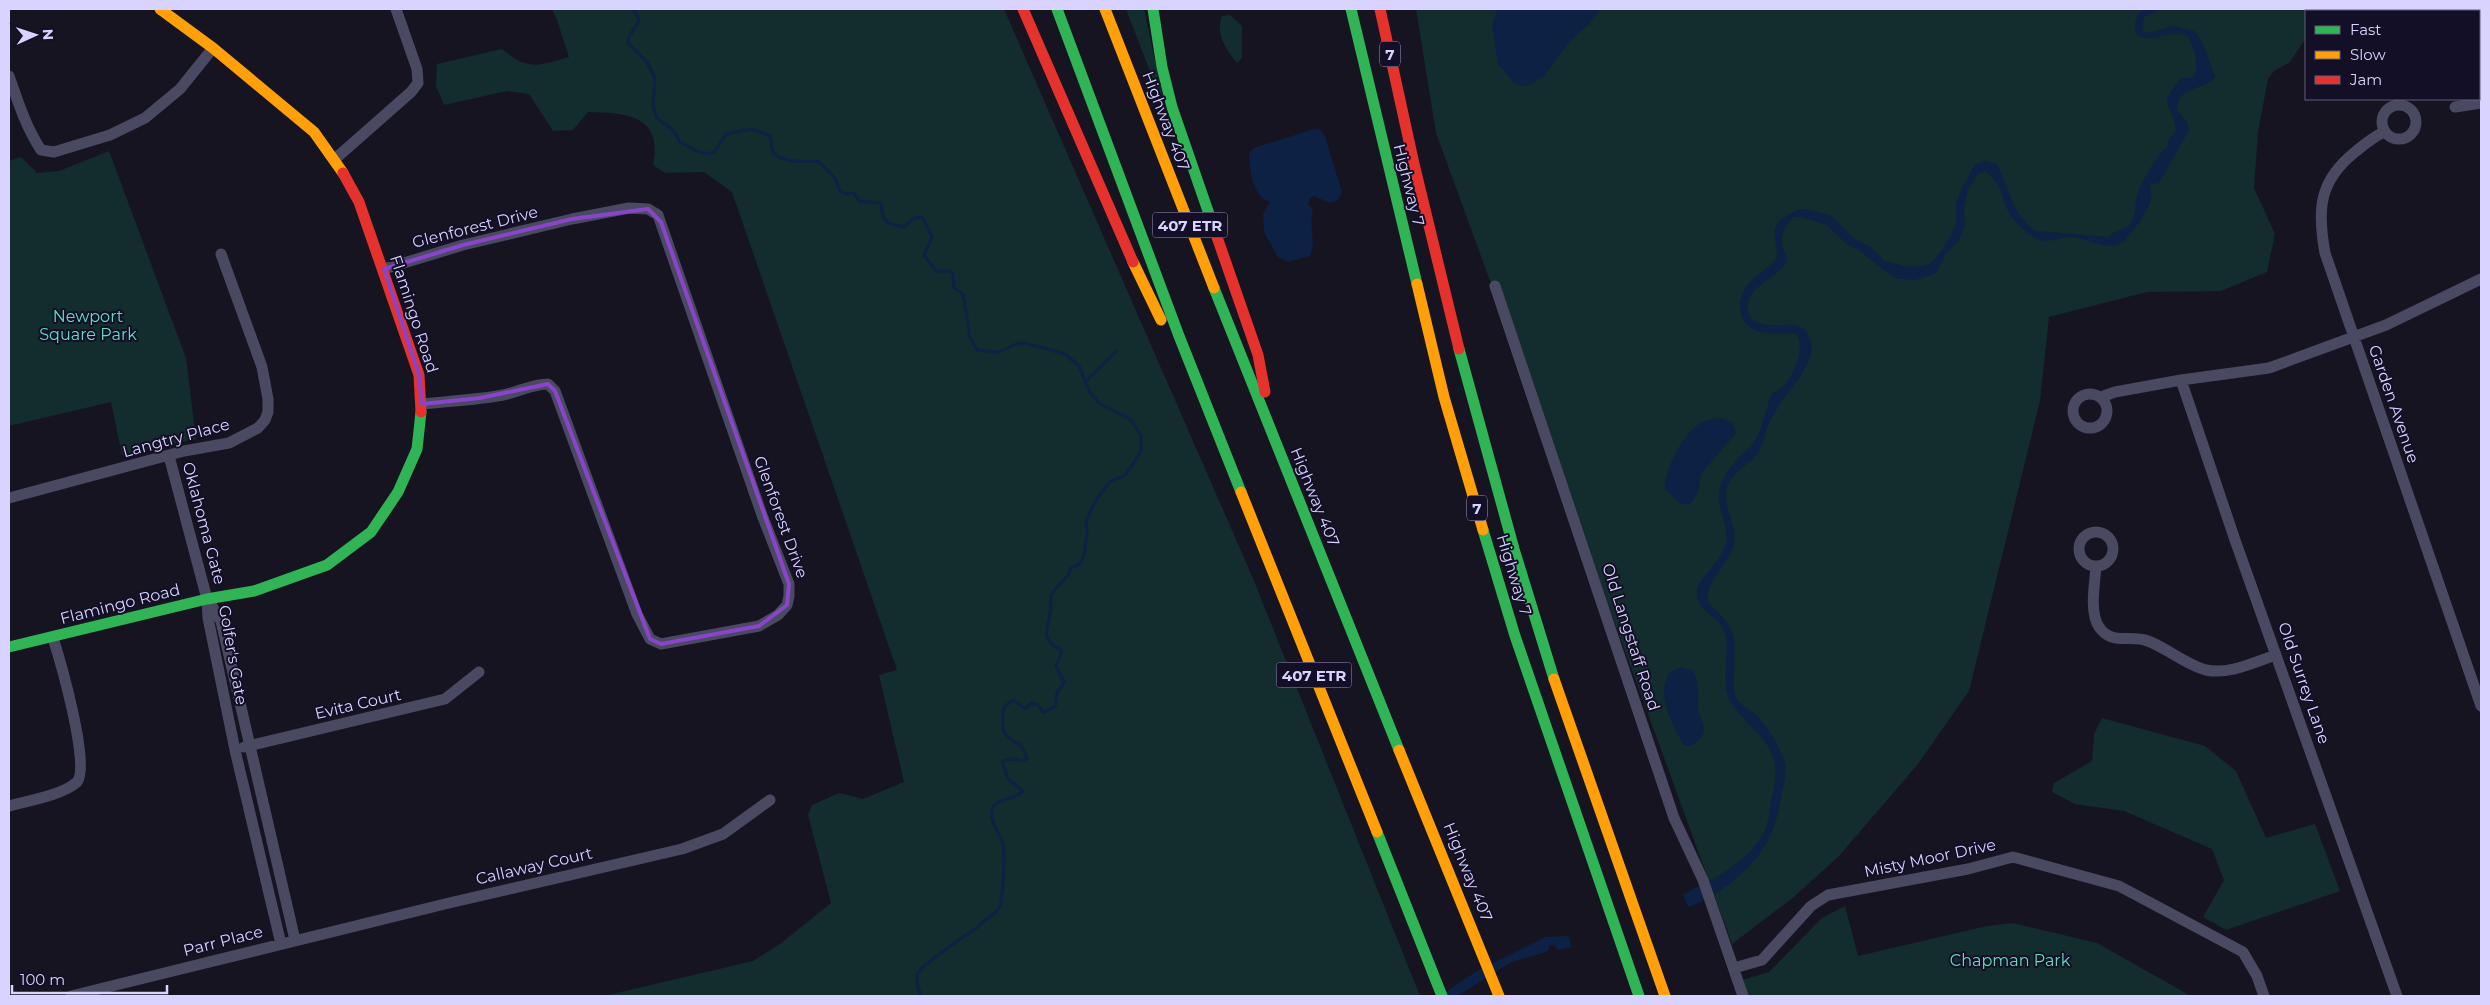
<svg xmlns="http://www.w3.org/2000/svg" width="2490" height="1005" font-family="Montserrat,sans-serif">
	<style>
		.green { fill: #132c2d }
		.water { fill: #0d2144 }
		.lines { fill: none; stroke-linecap: round; stroke-linejoin: round }
		.stream { stroke: #0d2144; stroke-width: 3 }
		.street { stroke: #4a4962; stroke-width: 11 }
		.fast { stroke: #30b455; stroke-width: 11 }
		.slow { stroke: #ff9f0a; stroke-width: 11 }
		.jam { stroke: #e5322d; stroke-width: 11 }
		.marked { fill: none; stroke: #8945c9; stroke-width: 4; stroke-linejoin: round }
		.labels { text-anchor: middle; dominant-baseline: central; stroke-width: 4; stroke-linejoin: round; paint-order: stroke }
		.shield { fill: #130f26; stroke: #9e99be; stroke-width: 1 }
		.shield-label { font-size: 15px; font-weight: bold; fill: #d9d4ff }
		.street-label { font-size: 16px; fill: #d9d4ff; stroke: #130f26 }
		.park-label { font-size: 16px; fill: #5fe0c0; stroke: #130f26 }
	</style>
	<rect width="100%" height="100%" fill="#161421"/>
	<!-- green -->
	<path class="green" d="M552 9H1004L1252 576 1420 996H604L753 961 780 944 831 903 808 815 812 805 839 793 863 799 904 782 879 675 897 670 732 192 704 172 665 173 653 165C663 115 627 113 588 112L573 130 553 131 529 94 507 91 444 105 436 86 437 64 502 49C528 71 538 66 569 57L557 20Z
		M1126 9H1144L1166 113Z
		M1416 9H2325L2324 11H2306V38L2290 62 2274 71 2268 79 2258 132 2254 188 2275 234 2267 272 2221 291 2147 292 2049 317 2040 401 1969 691 1918 764 1839 856 1794 897 1732 944 1436 133Z
		M1230 15 1242 26V58L1237 63C1226 49 1215 34 1222 16Z
		M109 151 186 358 196 439 122 455 111 402 9 426V161L21 157 37 173 59 171Z
		M2102 718 2205 746 2236 771 2266 838 2315 824 2340 891 2226 930 2203 917 2224 880 2212 849 2124 811 2075 804 2052 792 2054 783 2092 761 2094 734Z
		M1845 906 1858 956 1987 926 2013 923 2097 943 2191 996H1748L1742 980 1769 972 1822 918Z"/>
	<!-- water -->
	<path class="water" d="M1498 9H1601L1590 23 1569 42 1544 76 1529 86H1522L1515 84 1498 64 1492 25Z
		M2146 9H2163L2144 17 2142 30 2148 33 2174 26 2194 31 2204 46 2215 77C2201 93 2178 84 2177 110L2187 122 2189 130 2162 178 2159 183 2151 184C2149 190 2152 192 2151 198 2149 211 2134 230 2125 240 2110 255 2085 236 2070 237 2060 237 2051 243 2040 240 2031 237 2020 227 2013 219 2000 202 2006 185 1985 171L1978 174 1968 190 1964 208 1965 225 1959 240 1945 255 1937 272 1927 277 1914 280 1894 278 1859 250 1848 245 1827 225 1801 217H1793C1781 231 1778 242 1788 259 1779 280 1746 284 1748 309 1748 315 1750 319 1755 322 1761 323 1768 325 1774 325 1788 326 1802 320 1810 338 1820 362 1780 399 1770 421 1765 430 1765 441 1760 450 1752 463 1736 469 1729 483 1719 503 1738 523 1734 543 1730 566 1705 578 1708 603 1739 630 1735 637 1734 676 1734 682 1733 690 1735 695 1739 706 1748 708 1756 715 1768 727 1778 744 1784 760 1788 770 1784 783 1782 793 1779 813 1773 834 1762 850 1746 874 1715 898 1688 907L1683 894C1711 881 1748 862 1763 834 1769 823 1769 812 1771 801 1775 782 1779 768 1770 750 1760 730 1736 717 1728 696 1720 676 1731 653 1725 633 1720 615 1695 612 1697 591 1698 578 1720 563 1725 547 1732 527 1714 508 1720 488 1724 473 1735 461 1746 451 1748 449 1752 446 1754 443 1760 432 1767 410 1770 397L1773 393C1790 389 1809 346 1795 333 1774 333 1749 338 1741 314 1738 305 1741 296 1745 288 1753 276 1768 269 1777 258 1777 232 1764 225 1798 210L1806 209 1832 216 1855 239 1872 248 1885 261 1909 267 1925 266 1931 263 1944 248 1956 225V204L1962 188 1975 164 1985 161 1997 164C2010 188 2011 215 2036 231L2108 237C2114 230 2125 232 2131 222 2136 213 2135 202 2138 192 2143 179 2158 154 2168 146V140L2176 131C2172 99 2156 109 2181 78H2193C2200 67 2194 47 2188 36 2181 34 2172 33 2165 35 2151 38 2130 44 2136 20 2137 14 2140 11 2146 9Z
		M1314 129 1320 130 1325 136 1342 192 1338 200 1330 203 1314 196 1310 198 1308 204 1313 210C1308 226 1317 240 1310 256L1288 262 1278 257 1264 232 1263 214 1270 202C1252 197 1250 170 1249 153L1254 148Z
		M1720 418 1732 422 1736 433 1701 474 1698 493 1690 504H1680L1665 488C1664 470 1684 432 1701 423 1706 420 1714 419 1720 418Z
		M1680 667 1692 670C1702 685 1697 693 1698 708 1700 720 1710 731 1698 741 1694 745 1689 746 1684 745 1672 725 1655 693 1670 672Z
		M1568 936 1572 947 1558 950 1555 946 1550 945 1547 952 1512 962 1457 996H1439L1477 971 1545 937Z"/>
	<g class="lines">
		<!-- stream -->
		<path class="stream" d="M633 9 639 19C637 28 627 35 628 43L647 62 655 78 653 106 657 118 674 131 680 142 696 151 709 154 715 151 726 134 752 129 770 136C772 141 770 148 773 152 782 163 805 162 818 161L835 178 840 191 846 194 854 193 859 201 881 203 883 217 888 223 904 227C910 222 914 215 923 218L932 237 924 255 936 271H949L953 273 954 288 963 294 970 337 977 350 999 352 1016 344 1025 343 1065 354 1079 366 1090 392 1099 403 1130 419 1141 435V451L1133 464 1125 475 1110 482 1096 500 1086 521 1087 534 1084 555 1080 564 1071 568C1068 581 1056 584 1051 596 1050 600 1051 603 1051 608 1049 628 1037 637 1062 651L1056 666 1064 682 1057 693 1055 707 1043 712 1038 705 1031 703 1026 709 1013 700 1004 707C1001 728 1001 737 1021 745L1027 758 1023 761 1014 759 1002 761 1008 779 1023 791C1017 799 998 798 993 807 987 820 1000 833 1003 844 1005 853 1003 899 1000 906 996 916 984 918 978 927 967 934 923 964 918 973 914 980 919 990 921 996
			M1085 382 1116 351"/>
		<!-- street -->
		<path class="street" d="M9 76C18 102 26 127 41 150L54 152 110 135 145 118 180 89 213 48
			M2382 122a17 17 0 1 1 34 0a17 17 0 1 1-34 0Z
			M2455 107 2481 103
			M2384 132C2373 137 2365 144 2355 152 2319 181 2317 209 2325 253L2481 706
			M335 159 411 92 418 83 417 69 396 9
			M384 269 463 245 572 219 629 208 648 209 658 215 762 515 789 584V596L787 605 778 615 759 626 661 644 650 639 637 614 555 391 548 384C532 384 519 392 503 395 476 400 449 401 422 404
			M1495 286 1674 818 1703 880 1743 996
			M2181 380 2235 540 2397 996
			M2073 411a17 17 0 1 1 34 0a17 17 0 1 1-34 0Z
			M2101 397 2115 392 2181 380 2269 368 2386 325 2481 279
			M169 456 207 599 208 618 235 750 281 944
			M9 498 184 451 229 443 258 428 265 420 268 412V399L262 367 221 254
			M2079 549a17 17 0 1 1 34 0a17 17 0 1 1-34 0Z
			M2096 566C2095 583 2089 612 2099 627 2112 646 2130 634 2148 641 2167 648 2186 665 2206 670 2230 675 2254 662 2276 655
			M208 600 221 621 295 940
			M244 747 445 699 479 672
			M9 806C27 801 63 795 77 782 91 767 60 660 53 638
			M1734 968 1762 960 1811 906 1828 895 1968 869 2013 857 2119 886 2243 952 2257 976 2264 996
			M71 996 449 903 682 849 723 834 770 800"/>
		<!-- fast -->
		<path class="fast" d="M1057 9 1179 336 1241 492
			M1153 9 1162 67 1172 107 1217 237
			M1351 9 1417 284
			M1214 288 1399 750
			M1459 349 1514 549 1554 679
			M1483 530 1515 636 1639 996
			M9 647 207 599 254 591 327 565 371 532 398 492 417 449 421 412
			M1377 832 1442 996"/>
		<!-- slow -->
		<path class="slow" d="M160 9 213 48 314 132 343 173
			M1105 9 1214 288
			M1133 262 1161 320
			M1417 284 1444 397 1483 530
			M1241 492 1377 832
			M1554 679 1665 996
			M1399 750 1499 996"/>
		<!-- jam -->
		<path class="jam" d="M1023 9 1133 262
			M1380 9 1414 164 1459 349
			M343 173 359 202 419 375 421 412
			M1217 237 1258 355 1265 392"/>
	</g>
	<!-- marked area -->
	<path class="marked" d="M648 209 661 222 789 584 787 605 759 626 661 644 650 639 555 391 548 384 480 398 422 404 419 375 384 269 463 245 572 219Z"/>
	<g class="labels">
		<!-- shield labels -->
		<g class="shield">
			<rect x="1380" y="41.5" width="20" height="25" rx="4"/>
			<rect x="1152.5" y="212.5" width="75" height="25" rx="4"/>
			<rect x="1467" y="495.5" width="20" height="25" rx="4"/>
			<rect x="1276.5" y="662.5" width="75" height="25" rx="4"/>
		</g>
		<g class="shield-label">
			<text x="1390" y="54">7</text>
			<text x="1190" y="225">407 ETR</text>
			<text x="1477" y="508">7</text>
			<text x="1314" y="675">407 ETR</text>
		</g>
		<!-- street labels -->
		<g class="street-label">
			<text transform="translate(1166 121) rotate(69)">Highway 407</text>
			<text transform="translate(1409 185) rotate(76)">Highway 7</text>
			<text transform="translate(475 227) rotate(-14)">Glenforest Drive</text>
			<text transform="translate(414 314) rotate(72)">Flamingo Road</text>
			<text transform="translate(2394 404) rotate(71)">Garden Avenue</text>
			<text transform="translate(176 438) rotate(-15)">Langtry Place</text>
			<text transform="translate(1315 497) rotate(68)">Highway 407</text>
			<text transform="translate(781 517) rotate(70)">Glenforest Drive</text>
			<text transform="translate(204 523) rotate(75)">Oklahoma Gate</text>
			<text transform="translate(1514 575) rotate(73)">Highway 7</text>
			<text transform="translate(120 604) rotate(-14)">Flamingo Road</text>
			<text transform="translate(1631 637) rotate(72)">Old Langstaff Road</text>
			<text transform="translate(233 655) rotate(80)">Golfer's Gate</text>
			<text transform="translate(2304 683) rotate(71)">Old Surrey Lane</text>
			<text transform="translate(358 704) rotate(-13)">Evita Court</text>
			<text transform="translate(1930 858) rotate(-12)">Misty Moor Drive</text>
			<text transform="translate(534 866) rotate(-13)">Callaway Court</text>
			<text transform="translate(1468 872) rotate(68)">Highway 407</text>
			<text transform="translate(223 941) rotate(-14)">Parr Place</text>
		</g>
		<!-- park labels -->
		<g class="park-label">
			<text x="88" y="316">Newport<tspan x="88" dy="18">Square Park</tspan></text>
			<text x="2010" y="960">Chapman Park</text>
		</g>
	</g>
	<!-- border -->
	<rect width="2490" height="1005" fill="none" stroke="#d9d4ff" stroke-width="20"/>
	<!-- legend -->
	<rect x="2305" y="10" width="175" height="90" fill="#130f26" stroke="#625e7d"/>
	<rect x="2315" y="26" width="25" height="8" fill="#30b455" stroke="#625e7d"/>
	<text x="2350" y="35" font-size="15" fill="#d9d4ff">Fast</text>
	<rect x="2315" y="51" width="25" height="8" fill="#ff9f0a" stroke="#625e7d"/>
	<text x="2350" y="60" font-size="15" fill="#d9d4ff">Slow</text>
	<rect x="2315" y="76" width="25" height="8" fill="#e5322d" stroke="#625e7d"/>
	<text x="2350" y="85" font-size="15" fill="#d9d4ff">Jam</text>
	<!-- north arrow -->
	<g transform="translate(35 35) rotate(87)" stroke="#130f26" stroke-width="4" paint-order="stroke">
	<path d="M0-4L9 19L0 12L-9 19Z" fill="#d9d4ff"/>
	<text y="-8" font-size="14" font-weight="bold" text-anchor="middle" fill="#d9d4ff">N</text>
	</g>
	<!-- scale -->
	<path d="M12 985v8h155v-8" fill="none" stroke="#d9d4ff" stroke-width="2.5"/>
	<text x="20" y="985" font-size="15" fill="#d9d4ff" stroke="#130f26" stroke-width="4" paint-order="stroke">100 m</text>
</svg>
